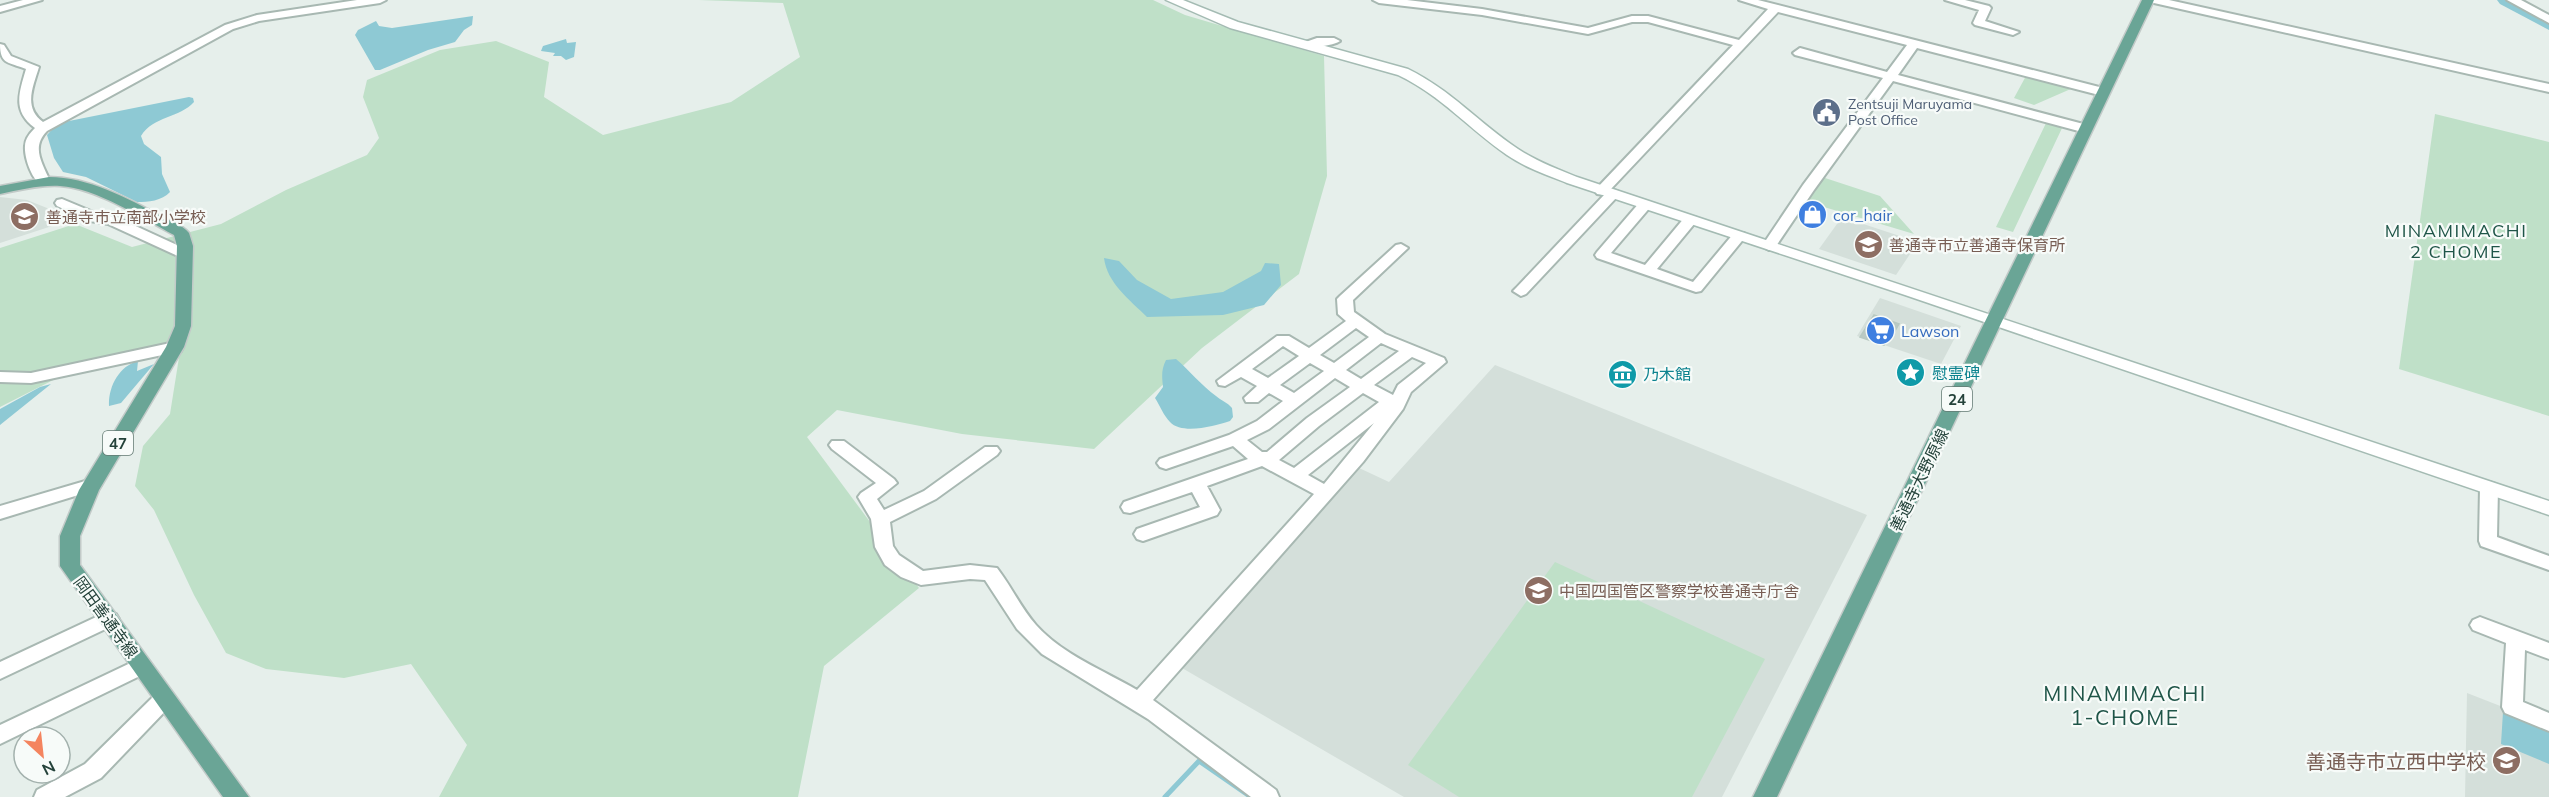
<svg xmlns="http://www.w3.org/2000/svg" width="2549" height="797" font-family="Mulish,'Noto Sans JP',sans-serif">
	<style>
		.built { fill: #d4dfda }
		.green { fill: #bfe0c8 }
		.water { fill: #8ec9d4 }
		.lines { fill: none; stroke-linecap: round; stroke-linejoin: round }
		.stream { stroke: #8ec9d4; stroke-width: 5 }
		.river { fill: #8ec9d4; fill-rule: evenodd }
		.building { fill: #bbcac4; stroke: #b8c9c2; stroke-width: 1.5 }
		.street-casing { stroke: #a8b8b2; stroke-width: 4 }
		.secondary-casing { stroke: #a4bbb3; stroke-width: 3 }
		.primary-casing { stroke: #c2cac8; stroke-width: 3 }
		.street { fill: #fff; fill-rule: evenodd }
		.secondary { fill: #fff; fill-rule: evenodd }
		.primary { fill: #6aa596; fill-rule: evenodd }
		.labels { text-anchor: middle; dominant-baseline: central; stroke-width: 4.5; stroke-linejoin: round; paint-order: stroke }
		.far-service-label { font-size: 14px; fill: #4e5e75; stroke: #f7fbf9; text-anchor: start }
		.shield { fill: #f7fbf9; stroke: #637a73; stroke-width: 1.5 }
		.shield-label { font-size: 15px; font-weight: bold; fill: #24423a }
		.shop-label { font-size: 16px; fill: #366cbe; stroke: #f7fbf9; text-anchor: start }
		.education-label { font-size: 16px; fill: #785e54; stroke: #f7fbf9; text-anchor: start }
		.culture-label { font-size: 16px; fill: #0d838f; stroke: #f7fbf9; text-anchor: start }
		.street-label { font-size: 16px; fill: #24423a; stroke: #f7fbf9 }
		.neighbourhood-label { font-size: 18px; letter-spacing: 1.5px; fill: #1f5548; stroke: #f7fbf9 }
		.near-education-label { font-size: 20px; fill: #785e54; stroke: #f7fbf9; text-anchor: end }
		.near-neighbourhood-label { font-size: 21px; letter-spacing: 1.5px; fill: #1f5548; stroke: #f7fbf9 }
	</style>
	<rect width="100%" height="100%" fill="#e6efeb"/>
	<!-- built -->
	<path class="built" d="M0 197 27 200 47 208 55 225 0 243Z
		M1842 217 1918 242 1896 275 1819 249Z
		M1880 298 1961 326 1941 364 1857 336Z
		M1495 365 1867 515 1722 797H1404L1182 668 1357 467 1389 482Z
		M2467 693 2549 725V797H2465Z"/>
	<!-- green -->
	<path class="green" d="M699 0H1153L1185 15 1324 56 1327 176 1299 274 1202 348 1094 449 962 434 837 410 807 437 919 588 824 666 798 797H439L467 745 411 664 344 678 266 669 226 653 194 595 154 510 135 486 143 446 170 414 181 345 71 371 0 407V248L75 224 132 247 221 224 286 190 367 155 379 138 363 97 367 80 440 50 496 41 549 62 544 97 603 135 731 102 800 57 783 3Z
		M2026 76 2073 88 2034 105 2014 98Z
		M2435 114 2549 142V416L2399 369Z
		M2047 121 2063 126 2013 232 1996 227Z
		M1822 177 1880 196 1914 234 1804 201Z
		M1555 562 1765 659 1692 797H1459L1408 765Z"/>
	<!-- water -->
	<path class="water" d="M473 16 472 25 464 30 455 42 428 50 380 70H375L355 35 358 30 376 21 379 26 392 28Z
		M566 39 567 43 576 42 574 57 566 60 561 56H553L555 53 541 51 543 46Z
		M189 97 193 98 194 102C180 118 153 116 141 136L144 144 161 157 162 174 170 192C162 201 148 202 137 202L86 177 63 172 54 158 47 135 55 126 64 122Z
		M1104 258 1119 261 1137 280 1171 299 1223 292 1261 271 1265 263 1279 264 1281 285 1264 305 1223 315 1147 317C1130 300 1107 283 1104 258Z
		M1176 359C1189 370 1202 386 1216 396 1222 401 1227 402 1232 408L1233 417 1230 421C1215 426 1182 435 1170 422 1164 416 1160 406 1155 398L1163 387C1162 377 1161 370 1166 360Z
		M138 361 137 371 154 364 121 403 109 406C108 387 119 366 138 361Z
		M51 384 0 425V409L40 387Z
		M2503 712 2549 731V764L2501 744Z"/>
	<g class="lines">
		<!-- stream -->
		<path class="stream" d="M1165 797 1199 761 1251 797"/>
		<!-- river -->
		<path class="river" d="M2497 0H2519L2549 16V30L2500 4Z"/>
	</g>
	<!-- building -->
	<path class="building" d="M1874 315 1899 324 1889 341 1887 340 1884 345 1860 337Z"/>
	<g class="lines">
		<defs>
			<path id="street" d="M23 0H42L0 12V6Z
				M357 0H386L380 3 259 21 233 29 47 131C31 147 42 163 50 181L43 185C32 182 24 157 25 146 25 139 30 133 35 128 12 111 19 93 26 69 9 62 0 65 0 44L4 45 11 56 39 67C33 87 23 107 43 122L225 25 257 15Z
				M1373 0H1407L1482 9 1588 28 1632 16H1648L1739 40 1768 9 1739 0H1758L2107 89 2109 92 2103 96 1917 48 1898 75 2091 126 2092 129 2086 133 1893 81 1814 190 1774 249 1769 250 1762 246 1803 185 1883 78 1795 55 1793 53 1800 48 1887 72 1907 45 1778 12 1610 190 1617 191 1619 194 1617 197 1526 294 1521 296 1513 291 1516 288 1604 195 1597 194 1595 191 1597 188 1733 45 1648 22H1632L1588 34 1482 15 1379 3Z
				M1945 0H1965L1989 6 1991 8 1985 21 2019 32 2013 35 1975 25 1973 23 1979 10Z
				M2148 0H2169L2549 84V92L2154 3Z
				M2507 0H2521L2549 15V23Z
				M1317 38H1334L1340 41C1333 46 1307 49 1300 44Z
				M62 199 98 214 116 217 190 251 192 254 190 257H180L108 224 90 221 57 206 55 203 57 200Z
				M1645 201 1652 205 1611 253 1645 265 1685 217H1695L1697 220 1695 223 1657 269 1693 282 1734 233H1744L1746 236 1701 291 1696 292 1597 258 1595 255 1597 252 1640 202Z
				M1401 244 1408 248 1353 300 1354 312 1385 334 1444 358 1446 362 1411 392 1403 409 1363 462 1153 700 1276 790 1279 797H1251L1148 719 1042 654 1017 629 985 580 970 579 921 585 901 577 885 565 875 547 871 519 858 497 861 493 876 483 832 449 829 445 832 441H844L894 479 897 483 877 499 884 510 924 491 985 447H997L1000 451 997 455 936 499 890 522 893 546 899 555 923 571 970 565 997 568C1011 586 1021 608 1036 625 1063 655 1103 670 1137 690L1314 494 1262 466 1207 486 1220 510 1217 515 1143 541 1137 539 1134 534 1137 529 1200 507 1192 492 1130 513 1124 512 1121 507 1124 502 1248 459 1233 446 1166 469 1160 467 1157 463 1160 459 1229 435 1257 421 1283 401 1269 393 1258 402H1246L1244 398 1257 386 1241 377 1225 386 1219 385 1217 381 1277 336H1289L1309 348 1346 321 1338 314 1337 299 1340 296 1396 245ZM1356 328 1369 337 1334 363 1320 355ZM1381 343 1399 351 1361 379 1346 370ZM1283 346 1299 356 1268 378 1252 369ZM1412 357 1426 363 1398 385 1393 395 1374 385ZM1310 363 1324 371 1294 393 1280 385ZM1335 378 1350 387 1307 418 1267 452H1262L1247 440 1269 429ZM1363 393 1379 402 1294 468 1279 460 1319 426ZM1374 423 1324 484 1308 475Z
				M175 342 183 347 181 351 31 383 0 382V372L31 373Z
				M92 479 98 481 101 485 98 489 0 519V506Z
				M2489 482 2495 484 2498 488 2497 537 2549 556V570L2481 546 2479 541 2480 488 2483 484Z
				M109 611 116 614 119 619 116 624 0 679V662Z
				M2480 617 2549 643V659L2525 650 2523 702 2549 713V731L2505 713 2502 707 2506 643 2473 630 2470 625 2473 620Z
				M141 658 148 660 151 666 148 672 0 744V725Z
				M164 691 171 693 174 699 171 705 101 778 65 797H34L37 790 85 764 157 693Z"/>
			<path id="secondary" d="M1166 0H1183L1238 22 1408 69C1451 90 1479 123 1518 149 1536 161 1557 169 1577 177L2549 501V515L1905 295 1567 183C1547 175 1526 168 1507 155 1469 129 1442 96 1398 75L1230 28Z"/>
			<path id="primary" d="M2142 0H2154L1777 797H1753Z
				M49 177C88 177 127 198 161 216 170 221 183 225 189 233L193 246 191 326 184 347 99 490 80 536V565L249 797H223L60 566V536L79 490 166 347 175 326 177 246 174 235C142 218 96 188 60 186 39 185 20 190 0 194V186Z"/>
		</defs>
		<!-- street casing -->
		<use href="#street" class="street-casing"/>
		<!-- secondary casing -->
		<use href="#secondary" class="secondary-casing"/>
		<!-- primary casing -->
		<use href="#primary" class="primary-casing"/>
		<!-- street -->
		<use href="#street" class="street"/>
		<!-- secondary -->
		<use href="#secondary" class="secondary"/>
		<!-- primary -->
		<use href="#primary" class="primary"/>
	</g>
	<!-- icons -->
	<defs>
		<symbol id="civic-disc" viewBox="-11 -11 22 22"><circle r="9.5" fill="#5c6f8a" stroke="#f7fbf9"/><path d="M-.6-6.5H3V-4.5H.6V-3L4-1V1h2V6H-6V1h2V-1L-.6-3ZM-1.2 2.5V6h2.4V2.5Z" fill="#fff"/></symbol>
		<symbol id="shop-disc" viewBox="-11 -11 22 22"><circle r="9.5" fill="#3f7fe0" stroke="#f7fbf9"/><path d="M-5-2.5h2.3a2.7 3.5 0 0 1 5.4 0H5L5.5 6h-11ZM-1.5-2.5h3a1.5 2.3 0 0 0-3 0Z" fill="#fff"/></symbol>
		<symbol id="school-disc" viewBox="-11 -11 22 22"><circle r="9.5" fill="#8d6e63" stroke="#f7fbf9"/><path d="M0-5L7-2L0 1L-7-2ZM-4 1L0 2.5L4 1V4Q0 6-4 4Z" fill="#fff"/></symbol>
		<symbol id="supermarket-disc" viewBox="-11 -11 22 22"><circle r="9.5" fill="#3f7fe0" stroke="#f7fbf9"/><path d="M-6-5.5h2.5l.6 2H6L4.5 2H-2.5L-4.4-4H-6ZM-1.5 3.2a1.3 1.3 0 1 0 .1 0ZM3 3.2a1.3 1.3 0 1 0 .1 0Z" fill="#fff"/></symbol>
		<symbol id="sight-disc" viewBox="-11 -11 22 22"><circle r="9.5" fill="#0f9aa8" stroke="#f7fbf9"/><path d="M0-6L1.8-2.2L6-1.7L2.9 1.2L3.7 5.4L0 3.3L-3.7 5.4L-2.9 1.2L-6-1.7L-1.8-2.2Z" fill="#fff"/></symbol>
		<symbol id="museum-disc" viewBox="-11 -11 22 22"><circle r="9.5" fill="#0f9aa8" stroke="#f7fbf9"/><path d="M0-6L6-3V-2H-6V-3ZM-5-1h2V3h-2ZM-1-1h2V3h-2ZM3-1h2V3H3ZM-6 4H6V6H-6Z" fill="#fff"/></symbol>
	</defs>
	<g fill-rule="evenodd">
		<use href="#civic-disc" x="1810" y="96" width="33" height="33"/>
		<use href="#shop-disc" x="1796" y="198" width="33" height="33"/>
		<use href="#school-disc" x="8" y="200" width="33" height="33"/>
		<use href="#school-disc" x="1852" y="228" width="33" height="33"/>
		<use href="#supermarket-disc" x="1864" y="314" width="33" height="33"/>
		<use href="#sight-disc" x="1894" y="356" width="33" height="33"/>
		<use href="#museum-disc" x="1606" y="358" width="33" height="33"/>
		<use href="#school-disc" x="1522" y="574" width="33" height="33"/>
		<use href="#school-disc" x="2490" y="744" width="33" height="33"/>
	</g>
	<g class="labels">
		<!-- far-service labels -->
		<g class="far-service-label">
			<text x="1848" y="104">Zentsuji Maruyama<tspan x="1848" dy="16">Post Office</tspan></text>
		</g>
		<!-- shield labels -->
		<g class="shield">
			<rect x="1942" y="387" width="30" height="24" rx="4.5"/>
			<rect x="103" y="431" width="30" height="24" rx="4.5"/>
		</g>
		<g class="shield-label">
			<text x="1957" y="399">24</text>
			<text x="118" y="443">47</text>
		</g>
		<!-- shop labels -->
		<g class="shop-label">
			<text x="1833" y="215">cor_hair</text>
			<text x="1901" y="331">Lawson</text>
		</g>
		<!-- education labels -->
		<g class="education-label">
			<text x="46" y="217">善通寺市立南部小学校</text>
			<text x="1889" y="245">善通寺市立善通寺保育所</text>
			<text x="1559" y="591">中国四国管区警察学校善通寺庁舎</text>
		</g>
		<!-- culture labels -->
		<g class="culture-label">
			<text x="1932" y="373">慰霊碑</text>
			<text x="1643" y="374">乃木館</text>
		</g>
		<!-- street labels -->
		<g class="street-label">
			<text transform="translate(1919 480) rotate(-64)">善通寺大野原線</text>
			<text transform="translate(106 617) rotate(54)">岡田善通寺線</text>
		</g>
		<!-- neighbourhood labels -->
		<g class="neighbourhood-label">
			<text x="2456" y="230">MINAMIMACHI<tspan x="2456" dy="21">2 CHOME</tspan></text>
		</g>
		<!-- near-education labels -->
		<g class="near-education-label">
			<text x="2486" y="761">善通寺市立西中学校</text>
		</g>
		<!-- near-neighbourhood labels -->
		<g class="near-neighbourhood-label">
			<text x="2125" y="693">MINAMIMACHI<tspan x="2125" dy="24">1-CHOME</tspan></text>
		</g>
	</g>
	<!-- north arrow -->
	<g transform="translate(42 755) rotate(153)"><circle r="28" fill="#f7fbf9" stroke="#a3b1ad" stroke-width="1.5"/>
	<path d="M0-4.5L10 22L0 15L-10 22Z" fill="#f4845f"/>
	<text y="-9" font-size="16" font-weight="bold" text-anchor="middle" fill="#24423a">N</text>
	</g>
</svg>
